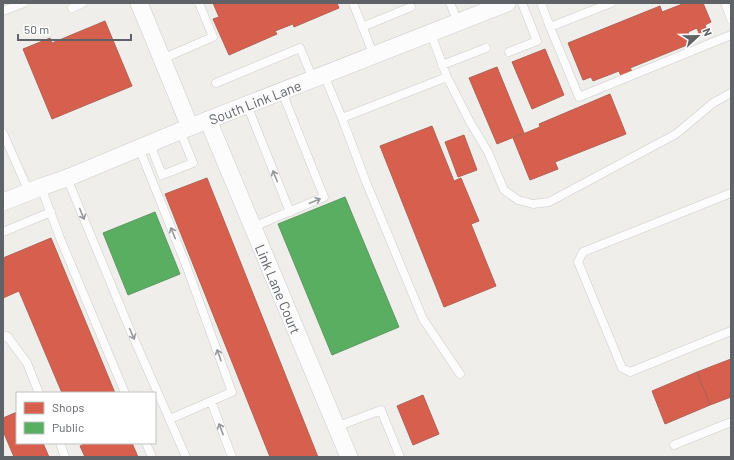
<svg xmlns="http://www.w3.org/2000/svg" width="734" height="460" font-family="Barlow,sans-serif">
	<style>
		.shops { fill: #d6604d; stroke: #b26155 }
		.public { fill: #5aae61; stroke: #5c9863 }
		.lines { fill: none; stroke-linecap: round; stroke-linejoin: round }
		.lane-casing { stroke: #cbcccc; stroke-width: 9 }
		.street-casing { stroke: #cbcccc; stroke-width: 18 }
		.lane { stroke: #fdfcfc; stroke-width: 8 }
		.street { stroke: #fdfcfc; stroke-width: 17 }
		.oneway { stroke: #96999c }
		.labels { text-anchor: middle; dominant-baseline: central; stroke-width: 4; stroke-linejoin: round; paint-order: stroke }
		.street-label { font-size: 14px; fill: #5f6368; stroke: #fff }
	</style>
	<rect width="100%" height="100%" fill="#efeeea"/>
	<!-- shops -->
	<path class="shops" d="M213 3H337L339 8 294 27 293 24 275 31 277 34 229 55 213 19 219 17Z
		M685 3H703L711 22 705 25 708 33 700 36 697 28 688 32 692 43 630 68 632 71 621 76 619 71 593 81 591 77 583 80 568 43 660 6 662 12Z
		M105 21 132 86 52 119 23 49 50 38 52 43Z
		M545 49 564 95 532 109 512 62Z
		M497 67 524 133 497 144 469 78Z
		M610 94 626 134 555 162 558 169 530 180 513 138 540 127 539 124Z
		M432 126 454 181 461 178 479 221 471 224 496 286 444 307 380 146Z
		M464 135 477 170 458 177 445 142Z
		M207 178 318 457H270L165 194Z
		M51 238 115 393H62L19 291 3 298V258Z
		M731 359V397L710 405 697 372Z
		M697 372 710 405 665 424 652 391Z
		M423 395 439 434 413 445 397 406Z
		M17 412V443H43L49 457H14L3 431V418Z
		M86 443H132L138 457H85L80 446Z"/>
	<!-- public -->
	<path class="public" d="M345 197 399 327 332 355 278 224Z
		M155 212 180 274 128 295 103 233Z"/>
	<g class="lines">
		<defs>
			<path id="lane" d="M353 3 374 56
				M450 3 458 22
				M541 3 550 27 611 3
				M725 3 731 19
				M72 8 83 3
				M3 11 24 3
				M362 27 411 7
				M550 27 579 97 731 35
				M509 52 537 41 522 3
				M162 59 213 37 199 3
				M442 65 486 48
				M324 75 342 118 447 77 431 34
				M447 77 470 122 488 152 504 190 518 200 533 204 549 202 676 134 713 103 731 93
				M216 83 300 48 313 79
				M247 105 290 212
				M342 118 366 182 423 319 460 374
				M3 133 29 192
				M150 144 162 175 193 163 180 131
				M139 148 186 265 232 392 170 419
				M67 178 128 325 186 457
				M41 187 60 238 125 393
				M731 193 583 252 578 262 622 368 630 372 731 331
				M253 227 324 197 282 92
				M3 232 51 212
				M3 337 7 336 27 363 39 393
				M211 401 232 457
				M336 427 381 410 400 457
				M60 443 65 457
				M146 443 152 457
				M674 445 731 422"/>
			<g id="street">
				<path d="M139 3 190 127"/>
				<path id="s1" d="M208 120 349 457"/>
				<path id="s2" d="M3 202 41 187 67 178 180 131 507 3"/>
			</g>
		</defs>
		<!-- lane casing -->
		<use href="#lane" class="lane-casing"/>
		<!-- street casing -->
		<use href="#street" class="street-casing"/>
		<!-- lane -->
		<use href="#lane" class="lane"/>
		<!-- street -->
		<use href="#street" class="street"/>
	</g>
	<!-- one-way arrows -->
	<defs><path id="oneway-shaft" d="M-6 0H5M1.5-3L5.5 0L1.5 3" fill="none" stroke-width="1.6" stroke-linecap="round" stroke-linejoin="round"/></defs>
	<g class="oneway">
		<use href="#oneway-shaft" transform="translate(275 176) rotate(-112)"/>
		<use href="#oneway-shaft" transform="translate(315 201) rotate(-23)"/>
		<use href="#oneway-shaft" transform="translate(82 214) rotate(67)"/>
		<use href="#oneway-shaft" transform="translate(173 233) rotate(-112)"/>
		<use href="#oneway-shaft" transform="translate(132 334) rotate(66)"/>
		<use href="#oneway-shaft" transform="translate(219 355) rotate(-109)"/>
		<use href="#oneway-shaft" transform="translate(221 429) rotate(-111)"/>
	</g>
	<g class="labels">
		<!-- street labels -->
		<g class="street-label">
			<text stroke="none"><textPath href="#s2" startOffset="271">South Link Lane</textPath></text>
			<text stroke="none"><textPath href="#s1" startOffset="183">Link Lane Court</textPath></text>
		</g>
	</g>
	<!-- border -->
	<rect width="734" height="460" fill="none" stroke="#5f6368" stroke-width="8"/>
	<!-- legend -->
	<rect x="16" y="392" width="140" height="52" fill="#ffffff" stroke="#bfc1c3"/>
	<rect x="24" y="402" width="20" height="12" fill="#d6604d" stroke="#bfc1c3"/>
	<text x="52" y="412" font-size="12" fill="#5f6368">Shops</text>
	<rect x="24" y="422" width="20" height="12" fill="#5aae61" stroke="#bfc1c3"/>
	<text x="52" y="432" font-size="12" fill="#5f6368">Public</text>
	<!-- north arrow -->
	<g transform="translate(698 36) rotate(68)" stroke="#ffffff" stroke-width="3" paint-order="stroke">
	<path d="M0-3L7 15L0 10L-7 15Z" fill="#5f6368"/>
	<text y="-6" font-size="11" font-weight="bold" text-anchor="middle" fill="#5f6368">N</text>
	</g>
	<!-- scale -->
	<path d="M18 34v6h113v-6" fill="none" stroke="#5f6368" stroke-width="2"/>
	<text x="24" y="34" font-size="12" fill="#5f6368" stroke="#ffffff" stroke-width="3" paint-order="stroke">50 m</text>
</svg>
